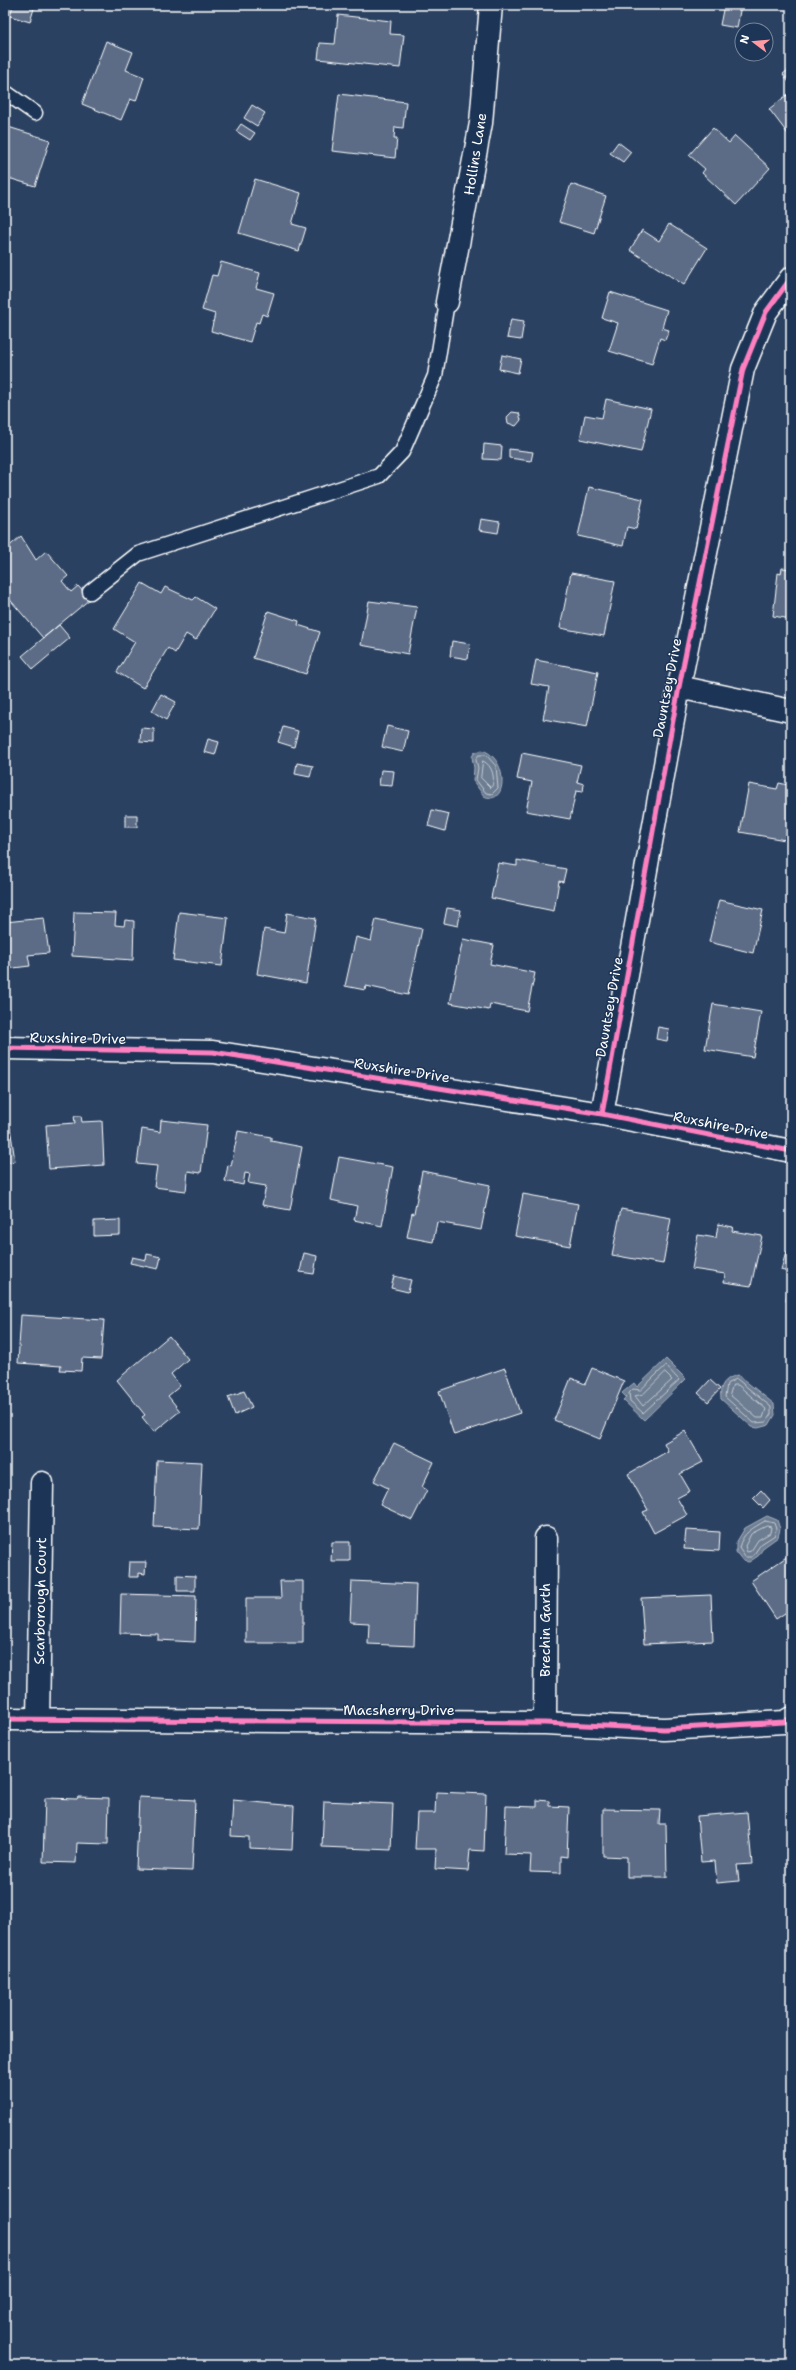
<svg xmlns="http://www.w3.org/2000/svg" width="796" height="2370" font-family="'Shantell Sans',sans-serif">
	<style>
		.water { fill: #6d7d92; stroke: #a7b1be }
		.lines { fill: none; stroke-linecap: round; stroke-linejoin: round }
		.shore { stroke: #c5cbd3; stroke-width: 1 }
		.building { fill: #5b6c86; stroke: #fff }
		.lane-casing { stroke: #fff; stroke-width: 17 }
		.street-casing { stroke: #fff; stroke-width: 25 }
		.lane { stroke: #1d3557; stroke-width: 14 }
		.street { stroke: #1d3557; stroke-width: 22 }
		.cycleway-casing { stroke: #1d3557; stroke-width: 8 }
		.cycleway { stroke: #ff80c0; stroke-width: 5 }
		.labels { text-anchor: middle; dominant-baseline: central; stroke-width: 3; stroke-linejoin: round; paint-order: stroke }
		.street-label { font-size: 14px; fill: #fff; stroke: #1d3557 }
	</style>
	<rect width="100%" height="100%" fill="#2a4161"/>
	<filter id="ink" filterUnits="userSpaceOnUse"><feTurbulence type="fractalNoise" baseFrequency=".025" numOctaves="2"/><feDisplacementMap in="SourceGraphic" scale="8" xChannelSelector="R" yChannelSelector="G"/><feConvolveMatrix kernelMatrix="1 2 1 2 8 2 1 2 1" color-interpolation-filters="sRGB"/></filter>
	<g filter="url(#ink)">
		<!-- water -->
		<path class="water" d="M482 750C509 758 508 808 484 796L473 781 474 768 472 757 474 753Z
			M666 1359 686 1379 644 1420 623 1400 626 1397 622 1393 634 1383 637 1387Z
			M738 1375 774 1404 775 1415 769 1425 758 1428 752 1427 721 1399C719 1385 725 1378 738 1375Z
			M767 1516 777 1520 780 1529 778 1537 764 1547 758 1556 749 1562 743 1561 736 1552V1543L745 1528Z"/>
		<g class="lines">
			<!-- shore -->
			<path class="shore" d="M479 755H486L496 766 498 788 492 794 486 793 476 780 478 768 476 760Z
				M483 761C493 765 496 780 491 788L481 778Z
				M666 1366 679 1380 643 1413 630 1401 629 1393 633 1389 640 1390Z
				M665 1373 672 1380 643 1406 635 1396 643 1394Z
				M737 1379 771 1407V1414L766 1422 754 1423 725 1397 727 1384Z
				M733 1385H738L766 1409 763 1418H757L730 1395Z
				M765 1521 774 1523 776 1529 775 1535 761 1544 752 1557H745L739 1548C742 1533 753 1528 765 1521Z
				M767 1526 771 1527 770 1533 758 1540 751 1551 747 1552 745 1546 751 1534Z"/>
		</g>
		<!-- building -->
		<path class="building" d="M13 5H35L30 22 10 16Z
			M724 5H741L737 28 720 25Z
			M338 15 391 21 390 34 404 35 400 68 318 59 320 43 335 44Z
			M106 41 133 52 126 70 144 77 136 101 130 99 121 120 82 104Z
			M791 68V85L783 74Z
			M791 92V138L769 109Z
			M339 94 406 102 403 128 395 127 394 138H397L395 158 332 151Z
			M252 105 265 113 257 126 244 118Z
			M241 124 255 133 250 140 236 131Z
			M5 126 50 140 35 186 5 177Z
			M713 128 729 143 735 136 770 168 736 205 702 173 705 169 689 155Z
			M618 142 631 152 623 162 610 153Z
			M255 179 301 193 292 224 306 228 299 251 239 233Z
			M571 184 606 196 594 233 559 222Z
			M669 224 707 248 684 285 630 250 642 230 659 241Z
			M221 262 260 273 256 288 274 293 267 316 262 314 259 323 256 322 250 342 211 331 215 314 202 310 212 275 217 276Z
			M610 292 667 310 662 328 669 330 665 340 660 338 652 364 609 351 618 323 602 318Z
			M511 319 524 321 521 340 507 338Z
			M502 355 521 359 518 373 499 369Z
			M606 399 651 409 641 452 580 439 585 415 602 418Z
			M512 412 519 413 521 420 516 426 508 423 507 417Z
			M484 444 502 446 501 460 483 459Z
			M509 449 533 452 531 461 509 458Z
			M589 487 643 499 636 529 627 527 623 546 578 536Z
			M481 519 500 522 498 533 479 530Z
			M21 536 36 560 46 551 68 576 62 581 71 592 78 586 90 599 43 638 5 594V550Z
			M782 568 791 569V619L773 616 778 573 781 574Z
			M571 573 615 581 604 636 560 628Z
			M142 583 161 594 165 587 193 600 196 597 215 609 196 640 186 634 175 653 168 648 143 688 117 672 135 642 114 629Z
			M369 601 417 607 408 654 361 645Z
			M268 611 299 621 298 625 320 632 306 674 253 658Z
			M59 625 70 638 33 669 22 656Z
			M452 641 470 644 468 659 450 656Z
			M536 660 598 672 587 727 543 719 549 687 531 684Z
			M161 694 176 702 166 720 152 711Z
			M387 726 408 731 403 752 382 747Z
			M283 727 298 731 294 747 278 742Z
			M141 728 154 729V743L140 742Z
			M208 739 219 742 215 755 204 752Z
			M522 753 581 765 577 782 584 784 583 792 576 791 570 819 526 811 532 782 517 779Z
			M297 763 313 766 310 777 295 774Z
			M381 770 394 771 392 786 379 785Z
			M779 783 788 785 787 790 791 791V841L740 832 749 784 777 789Z
			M432 810 449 814 445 831 428 826Z
			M125 815H137V827H125Z
			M517 860 566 869 563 882 559 881 554 911 491 898 498 863 517 866Z
			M719 900 763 910 753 953 709 942Z
			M447 908 461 910 458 926 444 923Z
			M74 912 116 913 115 925 124 926 125 920 134 921 133 960 72 956Z
			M179 912 228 918 222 966 173 960Z
			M287 913 316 918 306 983 257 974 264 929 284 933Z
			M44 918 49 953 28 955 30 966 5 969V922Z
			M376 919 422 929 408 995 366 986 365 990 345 986 356 937 371 941Z
			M463 939 494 945 490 964 535 973 527 1011 490 1004 489 1010 450 1003Z
			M713 1004 761 1012 753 1057 705 1049Z
			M658 1027 669 1029 667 1041 656 1039Z
			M74 1116H81L82 1122 102 1121 104 1165 49 1169 46 1125 75 1123Z
			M161 1120 207 1125 201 1173 188 1171 186 1191 154 1187 157 1166 137 1164 142 1129 160 1132Z
			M10 1127 15 1161 5 1163V1128Z
			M238 1131 271 1137V1141L302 1147 290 1210 262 1205 266 1186 248 1183 250 1174 245 1173 243 1185 225 1181 228 1165 231 1166Z
			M339 1157 393 1167 382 1226 354 1220 357 1206 331 1200Z
			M422 1171 490 1185 481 1230 437 1222 433 1242 407 1237 412 1213 414 1214Z
			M523 1194 578 1204 570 1246 515 1236Z
			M621 1209 671 1218 663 1264 612 1255Z
			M120 1220V1235L94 1236V1221Z
			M718 1224 733 1227 732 1231 762 1236 751 1286 724 1282 725 1274 692 1269 698 1235 716 1238Z
			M786 1252 791 1253V1273L781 1270Z
			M304 1253 317 1256 314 1274 300 1272Z
			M147 1254 161 1257 158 1269 130 1263 132 1257 146 1260Z
			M394 1276 411 1280 408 1292 391 1288Z
			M789 1286H791V1302L786 1301Z
			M21 1315 104 1320 101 1359 82 1358 81 1371 60 1370 61 1366 18 1363Z
			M169 1336 188 1359 171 1374 180 1386 168 1396 180 1411 154 1432 142 1417 145 1415 117 1380Z
			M505 1368 520 1413 454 1435 439 1391Z
			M592 1368 624 1381 600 1439 554 1420 571 1378 585 1384Z
			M710 1380 720 1389 708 1402 698 1393Z
			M244 1391 252 1407 235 1415 228 1397Z
			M685 1431 703 1462 680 1474 690 1491 677 1498 687 1515 654 1533 643 1512 648 1510 628 1474 668 1451 664 1443Z
			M394 1443 434 1462 422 1487 427 1490 412 1520 380 1505 388 1488 374 1481Z
			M157 1460 202 1462 199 1529 154 1527Z
			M761 1490 770 1500 763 1508 753 1498Z
			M686 1530 720 1532 719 1551 684 1549Z
			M332 1542H350V1561H331Z
			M791 1554V1609L776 1619 751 1581Z
			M129 1562H146L145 1574 139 1573V1577H128Z
			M177 1575 195 1576V1591H177Z
			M280 1581H303V1643H246V1598H281Z
			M352 1581 416 1584 414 1646 368 1644 369 1623 350 1622Z
			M121 1594 196 1596 195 1642 158 1640V1634L120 1633Z
			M711 1595 713 1641 644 1644 641 1598Z
			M436 1792 486 1794 484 1851 470 1850 468 1871 435 1869 436 1849H415L417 1813H435Z
			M78 1797 109 1798 108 1844 77 1843 76 1863 43 1862 45 1798 77 1799Z
			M139 1797 195 1800 192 1871 136 1869Z
			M233 1800 294 1806 292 1850 249 1848V1837L231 1836Z
			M537 1800 549 1801V1806L569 1807 567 1857 561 1856V1873L530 1872 531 1855 504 1854 506 1806 537 1807Z
			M324 1801 393 1804 391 1850 322 1847Z
			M603 1809 660 1810 659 1824H666L667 1877H627V1857L603 1856Z
			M747 1812 752 1864 737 1865 739 1881 717 1883 715 1861 701 1862 697 1816Z"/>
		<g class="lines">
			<defs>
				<path id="lane" d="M5 92 35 113
					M90 592 138 554 379 476 402 452 435 376 447 302"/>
				<path id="street" d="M447 302 481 123 491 5
					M679 687 791 711
					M5 1048 213 1052 602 1114 791 1151
					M602 1114 679 687 743 369 766 312 791 278
					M5 1719 545 1723 664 1729 784 1722 791 1718
					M38 1720 42 1483
					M545 1723 546 1538"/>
			</defs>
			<!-- lane casing -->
			<use href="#lane" class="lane-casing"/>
			<!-- street casing -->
			<use href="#street" class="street-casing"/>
			<!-- lane -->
			<use href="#lane" class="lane"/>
			<!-- street -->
			<use href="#street" class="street"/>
			<defs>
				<path id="cycleway" d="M5 1048 213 1052 602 1114 791 1151
					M602 1114 679 687 743 369 766 312 791 278
					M5 1719 545 1723 664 1729 784 1722 791 1718"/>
			</defs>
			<!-- cycleway casing -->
			<use href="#cycleway" class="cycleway-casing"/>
			<!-- cycleway -->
			<use href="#cycleway" class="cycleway"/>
		</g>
	</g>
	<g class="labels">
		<!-- street labels -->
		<g class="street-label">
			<text transform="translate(475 154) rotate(-81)">Hollins Lane</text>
			<text transform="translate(667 688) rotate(-79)">Dauntsey Drive</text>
			<text transform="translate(609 1007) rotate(-80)">Dauntsey Drive</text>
			<text transform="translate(78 1038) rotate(1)">Ruxshire Drive</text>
			<text transform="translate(402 1070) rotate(9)">Ruxshire Drive</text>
			<text transform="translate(721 1125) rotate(11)">Ruxshire Drive</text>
			<text transform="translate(40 1601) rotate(-89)">Scarborough Court</text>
			<text transform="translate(545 1630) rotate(-90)">Brechin Garth</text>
			<text x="399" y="1710">Macsherry Drive</text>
		</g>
	</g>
	<!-- margin -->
	<rect width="796" height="2370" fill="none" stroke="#1d3557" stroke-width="20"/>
	<rect x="10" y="10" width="776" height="2350" fill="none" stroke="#fff" stroke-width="1.5" filter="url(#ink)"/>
	<!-- north arrow -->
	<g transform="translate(754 42) rotate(286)"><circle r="19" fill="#1d3557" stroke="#77869a"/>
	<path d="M0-3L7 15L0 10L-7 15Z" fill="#ff9aa2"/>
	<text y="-6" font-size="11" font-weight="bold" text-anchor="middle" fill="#ffffff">N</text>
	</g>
</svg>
